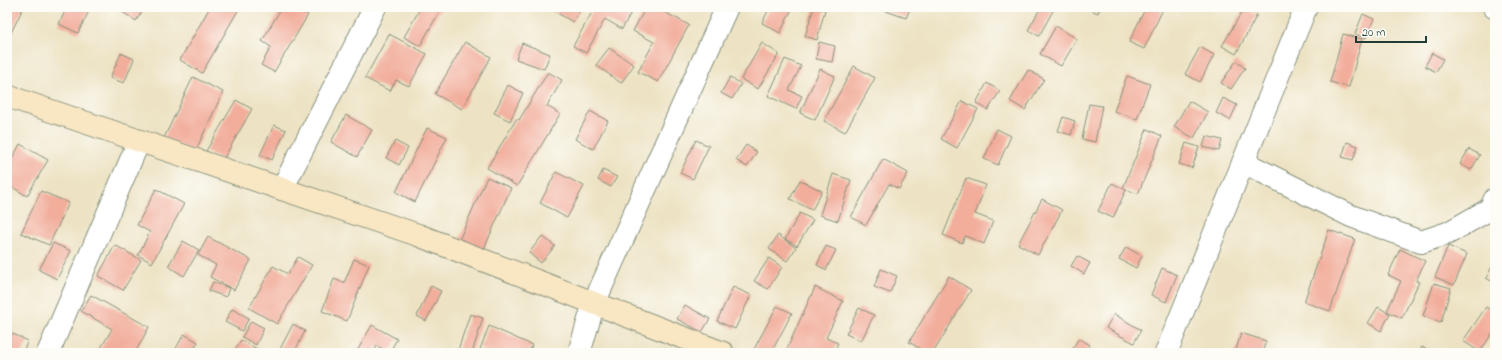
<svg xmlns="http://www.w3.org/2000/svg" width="1502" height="360" font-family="'Indie Flower',sans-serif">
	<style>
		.building { fill: #f2ad9b }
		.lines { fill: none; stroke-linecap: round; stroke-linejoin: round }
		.street-casing { stroke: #86907c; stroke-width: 24 }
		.secondary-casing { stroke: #86907c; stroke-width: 24 }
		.street { stroke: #fff; stroke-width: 22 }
		.secondary { stroke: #f9e7c3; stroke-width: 22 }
	</style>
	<rect width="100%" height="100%" fill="#fdfcf7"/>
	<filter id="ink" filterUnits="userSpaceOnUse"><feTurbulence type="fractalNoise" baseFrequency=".025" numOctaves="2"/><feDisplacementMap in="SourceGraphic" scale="8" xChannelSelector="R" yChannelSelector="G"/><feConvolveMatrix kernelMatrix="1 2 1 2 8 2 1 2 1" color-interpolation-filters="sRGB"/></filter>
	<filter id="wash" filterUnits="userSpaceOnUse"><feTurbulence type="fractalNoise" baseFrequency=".012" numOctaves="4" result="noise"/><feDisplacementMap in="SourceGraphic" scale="16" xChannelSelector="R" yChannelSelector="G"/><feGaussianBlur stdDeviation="0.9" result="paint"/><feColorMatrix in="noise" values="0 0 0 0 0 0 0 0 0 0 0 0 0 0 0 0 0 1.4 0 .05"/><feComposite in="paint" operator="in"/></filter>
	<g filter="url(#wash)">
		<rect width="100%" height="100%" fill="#ede3c4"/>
		<g id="blocks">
			<!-- building -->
			<path class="building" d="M7 7 23 8 10 35 7 34Z
				M67 7H91L78 33 59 24Z
				M123 7H145L136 21 121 11Z
				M210 7H240L202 73 180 60Z
				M282 7H295L308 15 274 72 261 65 271 47 262 41Z
				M421 7H442L420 46 404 37Z
				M551 7H582L573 22 550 9Z
				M595 7H634L622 29 605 19 586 53 573 46Z
				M646 7H655L689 25 658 82 638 72 654 42 633 31Z
				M770 7H793L780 33 762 23Z
				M814 7 825 10 817 40 805 36Z
				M888 7H904L910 9 906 18 886 11Z
				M1041 7H1051L1054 9 1039 36 1028 30Z
				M1087 7H1100L1098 13 1086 8Z
				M1146 7H1164L1144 49 1129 42Z
				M1356 7H1371L1369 12Z
				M1244 8 1257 15 1236 54 1222 46Z
				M1363 14 1374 19 1366 38 1355 34Z
				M1056 26 1077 39 1061 66 1040 54Z
				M389 34 427 54 409 86 396 80 390 91 365 78Z
				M1343 34 1362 39 1349 87 1330 82Z
				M465 42 491 57 462 109 435 94Z
				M819 42 835 46 832 62 816 59Z
				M522 43 550 54 544 69 516 59Z
				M762 43 779 54 758 89 741 79Z
				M1200 47 1214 55 1200 82 1185 74Z
				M609 48 634 65 621 83 596 65Z
				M121 53 134 59 124 83 110 78Z
				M1432 53 1443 59 1436 72 1425 66Z
				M785 59 801 66 789 90 802 96 796 109 768 96Z
				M1236 61 1245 68 1231 89 1221 83Z
				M854 66 875 78 845 132 824 121Z
				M820 69 835 76 815 120 800 113Z
				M1028 70 1044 79 1025 110 1010 101Z
				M548 72 562 80 547 106 560 114 517 186 487 168 517 118 519 120Z
				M1127 76 1150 84 1137 119 1114 111Z
				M193 77 223 92 195 152 164 138Z
				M730 77 741 84 732 99 721 93Z
				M987 83 1000 91 988 110 976 103Z
				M508 85 523 93 510 121 494 113Z
				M1223 98 1237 105 1230 120 1216 113Z
				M236 100 252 109 223 160 206 151Z
				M962 101 978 109 957 148 941 139Z
				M1189 101 1208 112 1194 138 1174 127Z
				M1089 104 1102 106 1095 142 1082 139Z
				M590 111 608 121 593 149 575 139Z
				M346 115 372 130 357 157 331 142Z
				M1063 117 1075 121 1071 135 1058 131Z
				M274 125 286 130 272 160 260 155Z
				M427 128 447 137 415 202 396 192Z
				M997 129 1011 136 998 165 984 159Z
				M1147 129 1162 136 1138 194 1123 188Z
				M1206 136 1222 140 1219 151 1203 147Z
				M696 140 709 146 693 179 680 173Z
				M395 141 408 148 399 165 386 158Z
				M1347 142 1358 146 1353 160 1342 157Z
				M1186 143 1199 147 1192 168 1179 164Z
				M20 144 48 160 27 196 7 184V168Z
				M746 145 757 152 747 167 736 160Z
				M1469 149 1480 155 1471 170 1460 164Z
				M883 159 908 173 899 189 889 184 866 225 851 217Z
				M603 170 617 177 611 187 598 180Z
				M556 172 584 186 567 218 540 203Z
				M833 174 851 180 838 221 820 215Z
				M487 177 511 188 483 251 459 240Z
				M966 178 986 185 975 214 993 221 984 244 965 236 962 243 943 235Z
				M800 180 822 191 812 210 790 199Z
				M1112 183 1126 190 1113 218 1098 211Z
				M156 189 184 204 152 263 138 255 150 232 137 225Z
				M41 191 69 203 49 245 21 233Z
				M1042 199 1062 210 1038 255 1018 244Z
				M800 213 813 220 797 246 785 239Z
				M1329 230 1355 239 1330 311 1304 302Z
				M778 235 796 248 787 261 769 249Z
				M542 236 555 246 541 263 529 253Z
				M208 237 251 260 234 290 210 277 216 265 198 255Z
				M183 241 199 250 184 276 168 266Z
				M53 243 71 251 57 279 39 270Z
				M115 245 141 260 123 290 98 276Z
				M826 246 836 250 826 270 817 265Z
				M1448 246 1467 254 1454 285 1435 277Z
				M1126 247 1142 256 1136 268 1119 259Z
				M1400 249 1425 261 1416 281 1419 282 1402 318 1387 311 1401 281 1388 275Z
				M1077 256 1090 263 1084 274 1071 266Z
				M298 257 312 265 277 324 249 308 273 266 288 274Z
				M769 258 782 267 768 289 754 281Z
				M354 259 369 265 347 321 322 311 334 279 344 283Z
				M1495 261V283L1486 278Z
				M1162 268 1177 275 1166 302 1151 295Z
				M881 269 897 276 890 293 874 287Z
				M949 276 971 290 933 353H927L909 342Z
				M213 282 229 288 226 297 209 291Z
				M1434 283 1451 288 1441 322 1423 316Z
				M431 286 441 291 426 321 417 316Z
				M733 287 751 295 735 329 717 321Z
				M815 287 843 301 826 338 838 343 833 353H785Z
				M91 295 149 327 135 353H98L112 329 81 311Z
				M685 305 710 319 702 332 677 319Z
				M777 306 792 313 771 353H756L753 351Z
				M1378 307 1390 314 1381 331 1368 323Z
				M1486 307 1495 312V329L1480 352 1463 341Z
				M859 308 874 315 861 341 846 334Z
				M232 309 249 318 242 331 225 322Z
				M470 314 483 318 472 353H457Z
				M1114 314 1141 330 1134 343 1106 328Z
				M251 321 264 328 256 345 242 337Z
				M293 324 305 331 294 353H278Z
				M372 325 397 339 389 353 377 346 373 353H356Z
				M489 326 532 345 529 353H490L480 349Z
				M7 331 28 341 22 353H7Z
				M1241 333 1266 341 1262 353H1235Z
				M184 334 198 342 192 353H176L174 352Z
				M1079 338 1090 345 1085 353H1074L1071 351Z
				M241 340 264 353H233Z
				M1422 347 1432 353H1418Z"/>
		</g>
	</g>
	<g filter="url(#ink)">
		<use href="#blocks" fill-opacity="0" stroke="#86907c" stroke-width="1"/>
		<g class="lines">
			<defs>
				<path id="street" d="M1494 7H1495
					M1243 162 1351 216 1421 242 1448 233 1490 209 1495 199
					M282 189 375 7
					M48 353 139 141
					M579 353 594 303 727 7
					M1166 353 1306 7"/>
				<path id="secondary" d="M7 96 418 235 723 353"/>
			</defs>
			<!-- street casing -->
			<use href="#street" class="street-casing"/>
			<!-- secondary casing -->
			<use href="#secondary" class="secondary-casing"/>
			<!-- street -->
			<use href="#street" class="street"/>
			<!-- secondary -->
			<use href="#secondary" class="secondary"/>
		</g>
	</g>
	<!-- margin -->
	<rect width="1502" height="360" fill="none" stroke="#fdfcf7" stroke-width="24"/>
	<!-- scale -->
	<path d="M1356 36v6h70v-6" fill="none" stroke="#1f3d34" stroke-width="2"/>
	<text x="1362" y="36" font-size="12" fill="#1f3d34" stroke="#fdfcf7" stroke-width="3" paint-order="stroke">20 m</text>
</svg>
